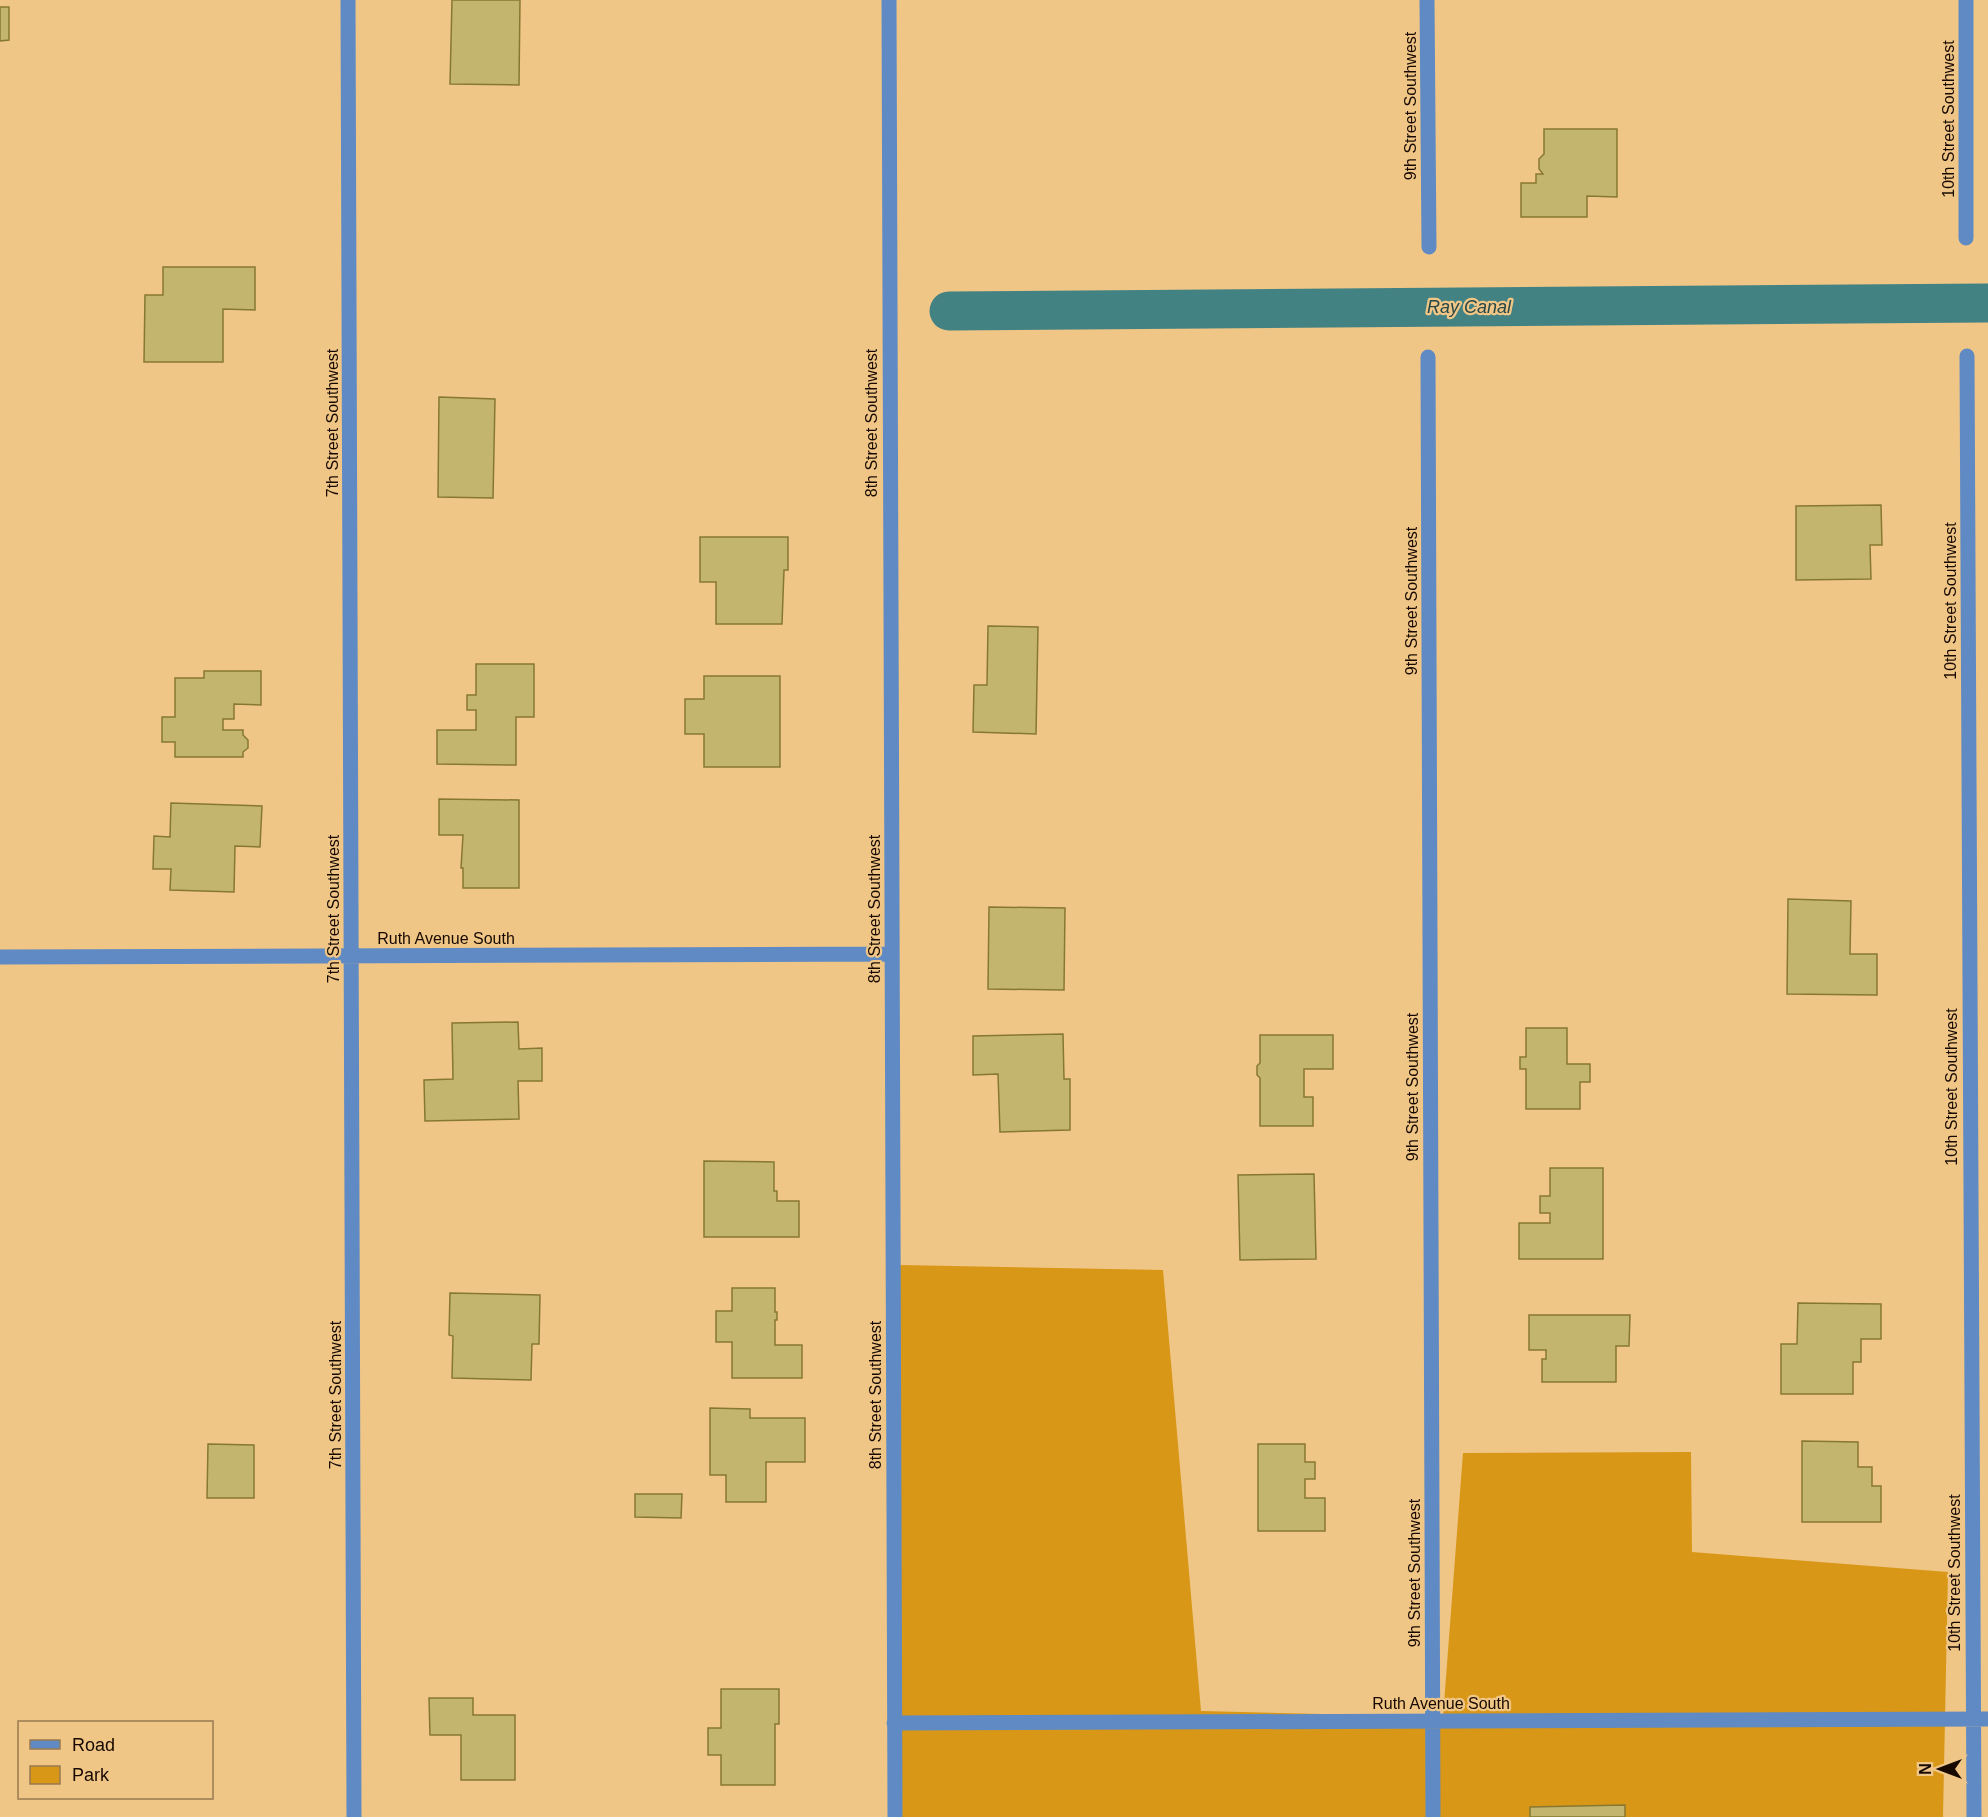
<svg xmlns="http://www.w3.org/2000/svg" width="1988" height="1817" font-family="Arial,sans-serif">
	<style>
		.green { fill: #d89717 }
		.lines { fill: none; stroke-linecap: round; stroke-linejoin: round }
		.canal { stroke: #438283; stroke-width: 39 }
		.building { fill: #c4b56e; stroke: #877831; stroke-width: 1.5 }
		.minor { stroke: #608ac4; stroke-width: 15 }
		.labels { text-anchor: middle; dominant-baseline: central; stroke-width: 4.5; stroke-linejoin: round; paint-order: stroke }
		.street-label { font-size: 16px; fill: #170900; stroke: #f0c687 }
		.water-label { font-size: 18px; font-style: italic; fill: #264747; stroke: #f0c687 }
	</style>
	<rect width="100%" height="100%" fill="#f0c687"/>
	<!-- green -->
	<path class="green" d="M900 1265 1163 1270 1201 1711 1443 1717 1463 1453 1691 1452 1692 1552 1948 1572 1943 1817H893Z"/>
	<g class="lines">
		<!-- canal -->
		<path class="canal" d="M949 311 1988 303"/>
	</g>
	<!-- building -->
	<path class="building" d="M452 0H520L519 85 450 84Z
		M0 7H9V40L0 41Z
		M1544 129H1617V197L1587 196V217H1521V183H1536V174H1543L1539 169V159L1544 154Z
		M163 267H255V310L223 309V362H144L145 295H163Z
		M439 397 495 399 493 498 438 497Z
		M1881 505 1882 545H1870L1871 579 1796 580V506Z
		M700 537H788V570H784L782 624H716V582H700Z
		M988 626 1038 627 1036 734 973 732 974 685H987Z
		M476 664H534V717H516V765L437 764V730H476V710H467V695H476Z
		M204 671H261V705L234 704V719H223V730H243V735L248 740V748L243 752V757H175V742H162V717H175V678H204Z
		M704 676H780V767H704V734H685V699H704Z
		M439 799 519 800V888H463V868H461L463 835H439Z
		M171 803 262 806 260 847 235 846 234 892 170 890 171 869H153L154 836 170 837Z
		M1788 899 1851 901 1850 954H1877V995L1787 994Z
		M989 907 1065 908 1064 990 988 989Z
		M518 1022 519 1049 542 1048V1081H518L519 1119 425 1121 424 1080 453 1079 452 1023Z
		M1526 1028H1567V1064H1590V1082H1580V1109H1526V1069H1520V1057H1526Z
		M1063 1034 1064 1079H1070V1130L1000 1132 998 1074 973 1075V1036Z
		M1260 1035H1333V1069H1304V1097H1313V1126H1260V1078L1257 1075V1066L1260 1063Z
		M704 1161 774 1162V1191H777V1201H799V1237H704Z
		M1550 1168H1603V1259H1519V1223H1550V1213H1540V1196H1550Z
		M1314 1174 1316 1259 1240 1260 1238 1175Z
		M732 1288H775V1312H777V1320H775V1345H802V1378H732V1342H716V1311H732Z
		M450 1293 540 1295 539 1344H532L531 1380 452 1378 453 1336 449 1335Z
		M1798 1303 1881 1304V1339H1861V1362H1853V1394H1781V1344H1797Z
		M1529 1315H1630L1629 1346H1616V1382H1542V1359H1546V1350H1529Z
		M710 1408 750 1409V1418H805V1462H766V1502H726V1475H710Z
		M1802 1441 1858 1442V1467H1872V1486H1881V1522H1802Z
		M208 1444 254 1445V1498H207Z
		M1258 1444H1305V1462H1315V1479H1305V1498H1325V1531H1258Z
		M635 1494H682L681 1518 635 1517Z
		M721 1689H779V1724H775V1785H721V1755H708V1728H721Z
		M429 1698H473V1715H515V1780H461V1735H430Z
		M1625 1805V1817H1530V1807Z"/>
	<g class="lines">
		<!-- minor -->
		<path class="minor" d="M348 0 354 1817
			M889 0 895 1817
			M1427 0 1429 247
			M1966 0V238
			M1967 356 1974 1817
			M1428 357 1433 1817
			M0 957 892 954
			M894 1723 1988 1719"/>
	</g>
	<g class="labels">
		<!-- street labels -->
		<g class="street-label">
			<text transform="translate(1410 106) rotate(-90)">9th Street Southwest</text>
			<text transform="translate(1948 119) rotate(-90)">10th Street Southwest</text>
			<text transform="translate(332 423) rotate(-90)">7th Street Southwest</text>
			<text transform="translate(871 423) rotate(-90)">8th Street Southwest</text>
			<text transform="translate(1411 601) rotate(-90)">9th Street Southwest</text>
			<text transform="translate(1950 601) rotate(-90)">10th Street Southwest</text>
			<text transform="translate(333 909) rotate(-90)">7th Street Southwest</text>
			<text transform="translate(874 909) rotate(-90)">8th Street Southwest</text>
			<text x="446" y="938">Ruth Avenue South</text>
			<text transform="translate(1412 1087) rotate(-90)">9th Street Southwest</text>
			<text transform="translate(1951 1087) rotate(-90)">10th Street Southwest</text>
			<text transform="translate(335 1395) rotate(-90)">7th Street Southwest</text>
			<text transform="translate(875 1395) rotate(-90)">8th Street Southwest</text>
			<text transform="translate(1414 1573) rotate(-90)">9th Street Southwest</text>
			<text transform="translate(1954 1573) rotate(-90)">10th Street Southwest</text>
			<text x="1441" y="1703">Ruth Avenue South</text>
		</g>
		<!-- water labels -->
		<g class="water-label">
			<text x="1469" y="307">Ray Canal</text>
		</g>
	</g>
	<!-- legend -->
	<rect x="18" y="1721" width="195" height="78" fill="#f0c687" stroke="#997a51" stroke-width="1.5"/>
	<rect x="30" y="1740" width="30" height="9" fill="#608ac4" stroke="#997a51" stroke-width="1.5"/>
	<text x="72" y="1751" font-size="18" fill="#170900">Road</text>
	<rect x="30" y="1766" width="30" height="18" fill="#d89717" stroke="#997a51" stroke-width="1.5"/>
	<text x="72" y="1781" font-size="18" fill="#170900">Park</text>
	<!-- north arrow -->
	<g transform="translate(1940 1769) rotate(270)" stroke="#f0c687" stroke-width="4.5" paint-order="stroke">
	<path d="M0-4.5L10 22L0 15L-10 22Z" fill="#170900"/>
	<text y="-9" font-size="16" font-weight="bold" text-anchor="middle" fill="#170900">N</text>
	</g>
</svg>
